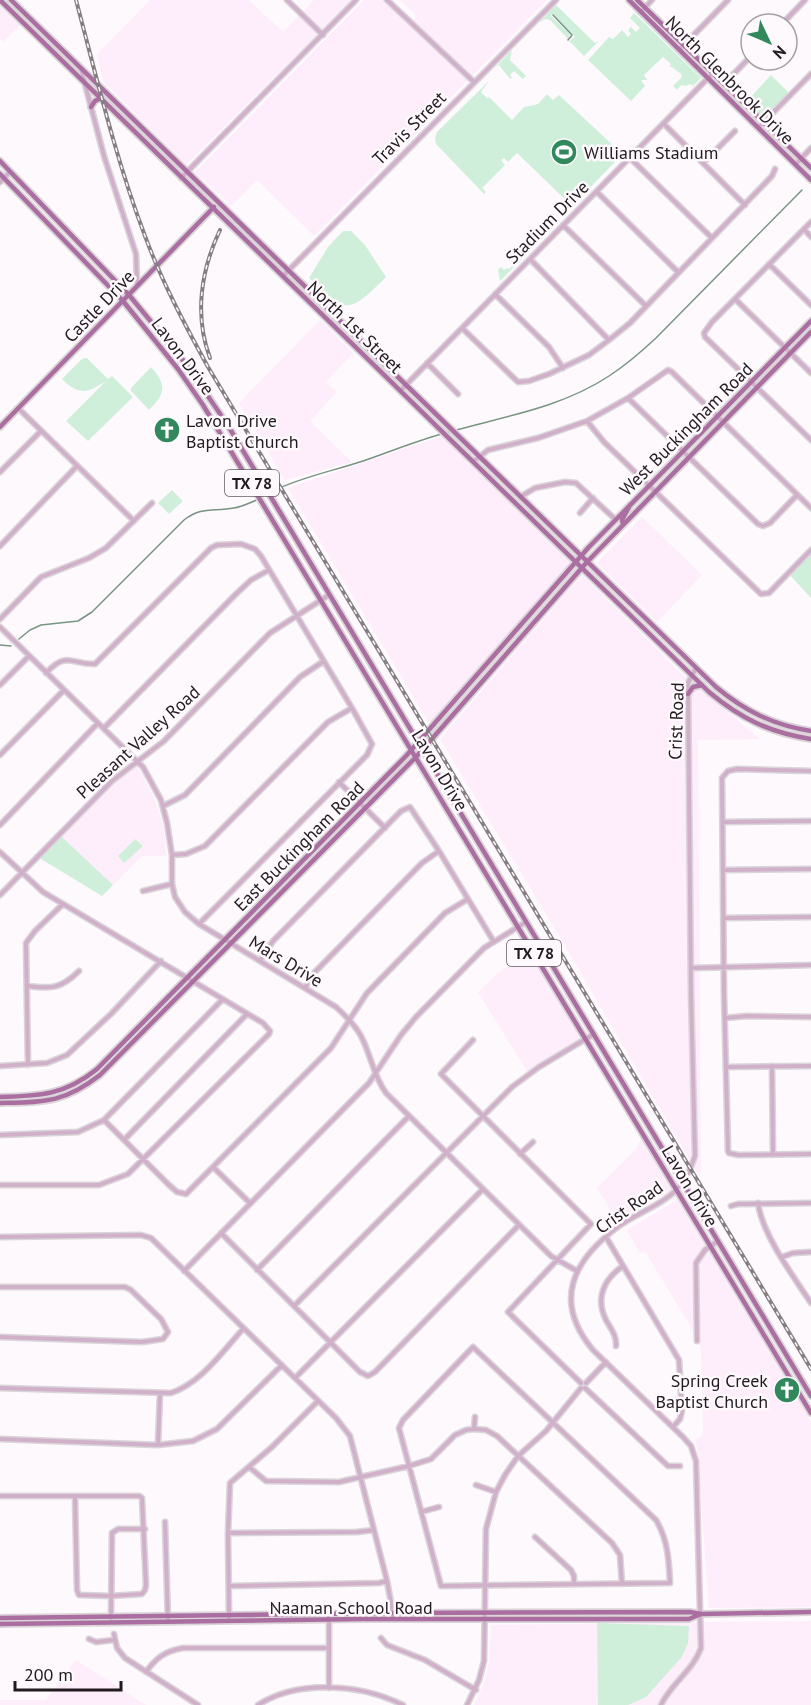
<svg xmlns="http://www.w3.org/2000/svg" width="811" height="1705" font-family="'PT Sans',sans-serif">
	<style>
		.built { fill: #feedfb }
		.green { fill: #d0efdb }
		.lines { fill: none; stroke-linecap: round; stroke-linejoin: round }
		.stream { stroke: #789483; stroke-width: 1.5 }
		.minor-casing { stroke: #dbd5da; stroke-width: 7 }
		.major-casing { stroke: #dbd5da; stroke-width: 8 }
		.minor { stroke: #d1b0ca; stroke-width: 4 }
		.major { stroke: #aa6fa0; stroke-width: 4.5 }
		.rail-casing { stroke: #857f84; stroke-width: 4 }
		.rail { stroke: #fef9fd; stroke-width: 1.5; stroke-dasharray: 4.5; stroke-linecap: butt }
		.labels { text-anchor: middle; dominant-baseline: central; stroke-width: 5; stroke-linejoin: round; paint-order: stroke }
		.shield { fill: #fef9fd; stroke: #635d62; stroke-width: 1.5 }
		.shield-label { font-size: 16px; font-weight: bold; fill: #211a20 }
		.street-label { font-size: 18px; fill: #211a20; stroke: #fef9fd }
		.poi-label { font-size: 18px; fill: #211a20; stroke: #fef9fd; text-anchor: start }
	</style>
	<rect width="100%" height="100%" fill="#fef9fd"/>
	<!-- built -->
	<path class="built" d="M150 0H249L283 32 314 0H351L186 165 103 81 97 54Z
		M364 0H384L409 25 417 16 400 0H547L314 236 257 180 231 206 195 172Z
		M0 8H2L20 25 3 42 0 39Z
		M320 320 353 353 326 382 337 392 310 421 352 462 285 480 239 403Z
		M442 436 571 564 430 724 288 488Z
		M642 517 702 575 657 622 597 563Z
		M582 575 685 677 760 739 698 740 701 1172 698 1174 558 934 440 739Z
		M137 766 153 795 160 815 165 836 166 856H142L113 885 61 836 115 781Z
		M530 953 580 1039 527 1071 478 992 500 971Z
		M641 1139 671 1190 619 1223 597 1188 638 1147Z
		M677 1200 811 1421V1607L709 1608 699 1477 700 1459 695 1440 702 1436 703 1431 701 1350 692 1329 646 1253 639 1252 627 1230Z
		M811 1621V1705H474L483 1685 489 1662 491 1625Z
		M76 1660 146 1705H0V1700H46Z"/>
	<!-- green -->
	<path class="green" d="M556 5 595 43 599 41 627 13 584 56 569 41 575 37 552 14 551 16 570 34 568 39 550 20 546 19 540 22Z
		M635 12H637L702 76 701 77Z
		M634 13 701 78 693 86 690 84 686 86 681 85 677 90 673 86 682 77 681 74 672 67H670L671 64 663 57 644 75 647 80H641L645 86 631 101 588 60 609 37 613 39 622 30 628 37 631 34 628 30 631 27 636 32 640 28 630 18Z
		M512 50 510 60 526 76 523 79 514 71 510 75 512 78 510 79 499 65 495 68Z
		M771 75 789 93 765 117 761 118 746 102Z
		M489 81 481 92 487 98 489 97 512 120 524 107 538 104 547 94 553 100 559 95 616 148 609 156 615 162 572 206 517 153 508 162 504 158 501 160 505 165 482 188 486 192 484 194 436 144 435 138 437 132Z
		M343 231H351L365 245 386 277C349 314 346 315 309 278L328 247Z
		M524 243 531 250 500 281 498 270 501 267 504 270 507 268 509 269 525 253 522 250 524 247 522 245Z
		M83 358H87L108 379 112 376 133 397 88 441 66 421 106 381C88 393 79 396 62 379Z
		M151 367C167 385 166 393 149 410L131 391V388Z
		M172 490 183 501 169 514 158 503Z
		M811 554V598L790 575Z
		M61 836 113 885 102 896 41 859 42 856Z
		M135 839 143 846 124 863 118 856Z
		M597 1623 689 1626 688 1643 682 1657 646 1697 628 1705H598Z"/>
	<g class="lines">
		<!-- stream -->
		<path class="stream" d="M553 15 572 35 568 40
			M456 430C508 416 564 406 609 376 626 365 641 352 656 338L802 190
			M273 491C301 477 333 471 363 461 392 451 421 439 452 431
			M19 639 30 630 41 625 78 621 92 612 184 520C202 506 213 512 234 508 242 507 249 503 257 500
			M0 645 11 646"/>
		<defs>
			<path id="minor" d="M287 0 323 35
				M387 0 474 82
				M641 12 652 0
				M782 24 805 0
				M679 50 728 0
				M81 69 104 156 136 254 137 286
				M724 84 751 56
				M664 124 745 205
				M759 127 811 74
				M630 158 712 238
				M703 163 735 131
				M796 164 811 148
				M181 178 356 0
				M0 182 10 172
				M597 192 678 272
				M811 222 712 322 704 333 705 337 811 440
				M563 225 646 306
				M804 229 811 237
				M530 259 609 340
				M769 264 811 305
				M283 276 556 0
				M495 294 549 347 563 368
				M735 299 811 373
				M462 328 518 382 529 381 549 374 589 355 609 340 630 323 772 176 775 169
				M427 363 458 394
				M401 390 713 73
				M628 398 758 524 763 526 770 523 797 495
				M18 408 134 521
				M587 421 604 442 761 594 769 593 811 550
				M474 461 488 450 538 438 587 421 628 398 668 370 672 372 811 508
				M0 472 41 431
				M520 497 535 488 565 482 576 483 615 519
				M580 513 593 498
				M0 546 77 466
				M0 619 41 577 89 558 106 548 152 503
				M0 627 143 767 161 800 167 823 172 855V884L175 897 185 912 199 924 336 1007C346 1016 355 1025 361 1036 371 1055 373 1075 386 1093L551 1256 577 1271
				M46 673C68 650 71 665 95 664L211 548 217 545 241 544 255 549 261 556 352 708 372 744 367 755 199 924
				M0 685 29 656
				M104 728 236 594 251 580 269 570
				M0 755 64 690
				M811 771 737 769 728 771 722 778 724 994 728 1151 729 1153 738 1155 811 1154
				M339 782 385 828
				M163 806 185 795 300 677 324 661
				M723 822 811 821
				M0 825 98 723
				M0 852 43 892 263 1023 270 1031 269 1034 128 1174 99 1185H0
				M172 855 186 854 205 846 328 722 352 708
				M723 870 811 869
				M143 891 172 884
				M0 895 112 781 164 741 270 633 329 595
				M724 918 811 917
				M260 961 273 941 401 811 410 807 439 851 494 942
				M691 968 811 965
				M27 986C51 989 61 989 79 971
				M305 988 313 974 422 863 439 851
				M725 1018 747 1016 811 1017
				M473 1040 441 1074 591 1224 508 1312 581 1383
				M28 1065 26 943 35 931 63 904
				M0 1066 47 1063 67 1055 111 1014 161 961
				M772 1066 773 1154
				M726 1067 811 1066
				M104 1120 169 1185 177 1192 186 1194 331 1048 367 993 445 913 468 899
				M0 1135 78 1132 104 1120 223 999
				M124 1140 247 1014
				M520 1154 533 1142
				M213 1167 250 1203
				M758 1203C762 1234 793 1276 811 1303
				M731 1206 738 1204 811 1203
				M221 1233 360 1372 368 1376 375 1372 519 1225
				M0 1237 141 1235 151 1238 336 1418 350 1436 387 1581 394 1619
				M606 1237 679 1360 682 1411 680 1419 673 1427
				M782 1257 793 1253 811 1252
				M257 1270 409 1116
				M184 1271 369 1083 401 1035 416 1017 484 948 526 922
				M0 1287H125L131 1290 161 1319 168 1332 163 1339 142 1342 0 1337
				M294 1306 512 1087 539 1067 594 1034
				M697 1341 696 1263 705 1250 718 1241
				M616 1346C617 1336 611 1329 606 1320 595 1298 604 1279 623 1266
				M473 1347 656 1520C668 1540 669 1561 670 1583L441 1586 399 1428 403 1420Z
				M295 1378 483 1189
				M586 1383 606 1362
				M0 1388 171 1393C201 1383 223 1351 243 1329
				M585 1388 668 1466H680
				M474 1429 475 1417
				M0 1439 158 1445 193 1441 217 1429 282 1365
				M158 1445 160 1393
				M249 1467 266 1481 339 1482 409 1466 431 1459 455 1435 466 1430 474 1429 486 1430 497 1436 612 1543 620 1555 622 1584
				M476 1485 496 1492
				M0 1496H139L142 1498 146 1585 145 1590 142 1594 111 1596 79 1595 77 1590 75 1497
				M421 1512 439 1507
				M165 1522 168 1622
				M228 1533 357 1532 374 1530
				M535 1537 571 1570 574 1576V1584
				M229 1586 379 1583 387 1581
				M229 1617 228 1533 230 1483 272 1447 318 1401
				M111 1618 112 1533 118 1529H145
				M114 1634 117 1648 125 1658 198 1705
				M381 1638 387 1645 425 1660 476 1690
				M89 1639 96 1642 114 1640
				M146 1672C156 1658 165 1651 183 1648H329
				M329 1688V1614
				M258 1705C299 1679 361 1684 403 1705
				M467 1705 479 1680 484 1661 486 1529 496 1492 505 1475 518 1456 546 1431 581 1388
				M661 1705C671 1683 693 1671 701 1648L696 1461 691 1446 683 1437 593 1350C552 1301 573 1260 619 1226 637 1213 662 1205 677 1189 686 1180 691 1168 695 1156L691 993 688 683 696 668"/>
			<path id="major" d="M0 0 709 692C740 718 770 733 811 739
				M11 0 716 687C745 711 773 725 811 731
				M629 0 811 180
				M637 0 811 168
				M91 107 95 101 101 98
				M0 161 129 295 186 364 227 424 811 1396
				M0 174 123 301 178 369 203 405 811 1413
				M0 427 214 207
				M623 524 622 520 630 505
				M688 694 693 687 702 685
				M0 1097C40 1096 65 1095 97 1069L406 756 588 548 811 321
				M0 1103C44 1102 64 1103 100 1075L416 757 587 562 811 332
				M0 1618 393 1613 690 1612 701 1614 811 1612
				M0 1624 361 1619H689L701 1614"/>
		</defs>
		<!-- minor casing -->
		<use href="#minor" class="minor-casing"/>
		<!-- major casing -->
		<use href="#major" class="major-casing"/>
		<!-- minor -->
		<use href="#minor" class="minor"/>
		<!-- major -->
		<use href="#major" class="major"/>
		<defs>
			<path id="rail" d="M76 0C97 79 116 160 145 236 162 282 185 325 208 367L811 1369
				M210 358C194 315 201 270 220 230"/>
		</defs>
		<!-- rail casing -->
		<use href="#rail" class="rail-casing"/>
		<!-- rail -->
		<use href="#rail" class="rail"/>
	</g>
	<!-- icons -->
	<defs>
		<symbol id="stadium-disc" viewBox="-11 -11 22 22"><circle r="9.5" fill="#30885c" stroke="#fef9fd"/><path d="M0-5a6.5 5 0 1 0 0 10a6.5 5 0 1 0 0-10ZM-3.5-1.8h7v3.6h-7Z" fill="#fff"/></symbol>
		<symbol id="church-disc" viewBox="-11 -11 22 22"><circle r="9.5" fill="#30885c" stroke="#fef9fd"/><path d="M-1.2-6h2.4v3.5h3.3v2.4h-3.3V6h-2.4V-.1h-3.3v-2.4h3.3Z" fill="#fff"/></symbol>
	</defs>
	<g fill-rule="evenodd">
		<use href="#stadium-disc" x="549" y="137" width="30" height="30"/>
		<use href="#church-disc" x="152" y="415" width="30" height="30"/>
		<use href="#church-disc" x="772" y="1375" width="30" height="30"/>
	</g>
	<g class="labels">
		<!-- shield labels -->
		<g class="shield">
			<rect x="225" y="470" width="54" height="26" rx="4.5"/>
			<rect x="507" y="940" width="54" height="26" rx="4.5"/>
		</g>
		<g class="shield-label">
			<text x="252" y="483">TX 78</text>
			<text x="534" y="953">TX 78</text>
		</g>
		<!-- street labels -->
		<g class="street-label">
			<text transform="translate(730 80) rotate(45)">North Glenbrook Drive</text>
			<text transform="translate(409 128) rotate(-45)">Travis Street</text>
			<text transform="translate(547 222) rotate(-45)">Stadium Drive</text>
			<text transform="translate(99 306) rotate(-46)">Castle Drive</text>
			<text transform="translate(355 327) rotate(44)">North 1st Street</text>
			<text transform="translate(183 356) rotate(53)">Lavon Drive</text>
			<text transform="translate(686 429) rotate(-45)">West Buckingham Road</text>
			<text transform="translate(676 721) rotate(-88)">Crist Road</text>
			<text transform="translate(138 742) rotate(-42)">Pleasant Valley Road</text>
			<text transform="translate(440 770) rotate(59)">Lavon Drive</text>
			<text transform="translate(299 846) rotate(-45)">East Buckingham Road</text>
			<text transform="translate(286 961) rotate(31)">Mars Drive</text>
			<text transform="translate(690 1186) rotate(59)">Lavon Drive</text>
			<text transform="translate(629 1207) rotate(-35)">Crist Road</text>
			<text x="351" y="1607">Naaman School Road</text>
		</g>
		<!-- poi labels -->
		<g class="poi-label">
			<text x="584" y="152">Williams Stadium</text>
			<text x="186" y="420">Lavon Drive<tspan x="186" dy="21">Baptist Church</tspan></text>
			<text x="768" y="1380" text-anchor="end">Spring Creek<tspan x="768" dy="21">Baptist Church</tspan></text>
		</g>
	</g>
	<!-- north arrow -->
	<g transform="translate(769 42) rotate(134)"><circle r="28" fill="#fef9fd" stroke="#a6a0a5" stroke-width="1.5"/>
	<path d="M0-4.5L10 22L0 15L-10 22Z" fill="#30885c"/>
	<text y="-9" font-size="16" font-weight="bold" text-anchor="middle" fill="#211a20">N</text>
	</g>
	<!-- scale -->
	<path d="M15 1681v9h106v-9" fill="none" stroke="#211a20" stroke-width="3"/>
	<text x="24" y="1681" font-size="18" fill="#211a20" stroke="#fef9fd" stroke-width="4.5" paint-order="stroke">200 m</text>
</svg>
